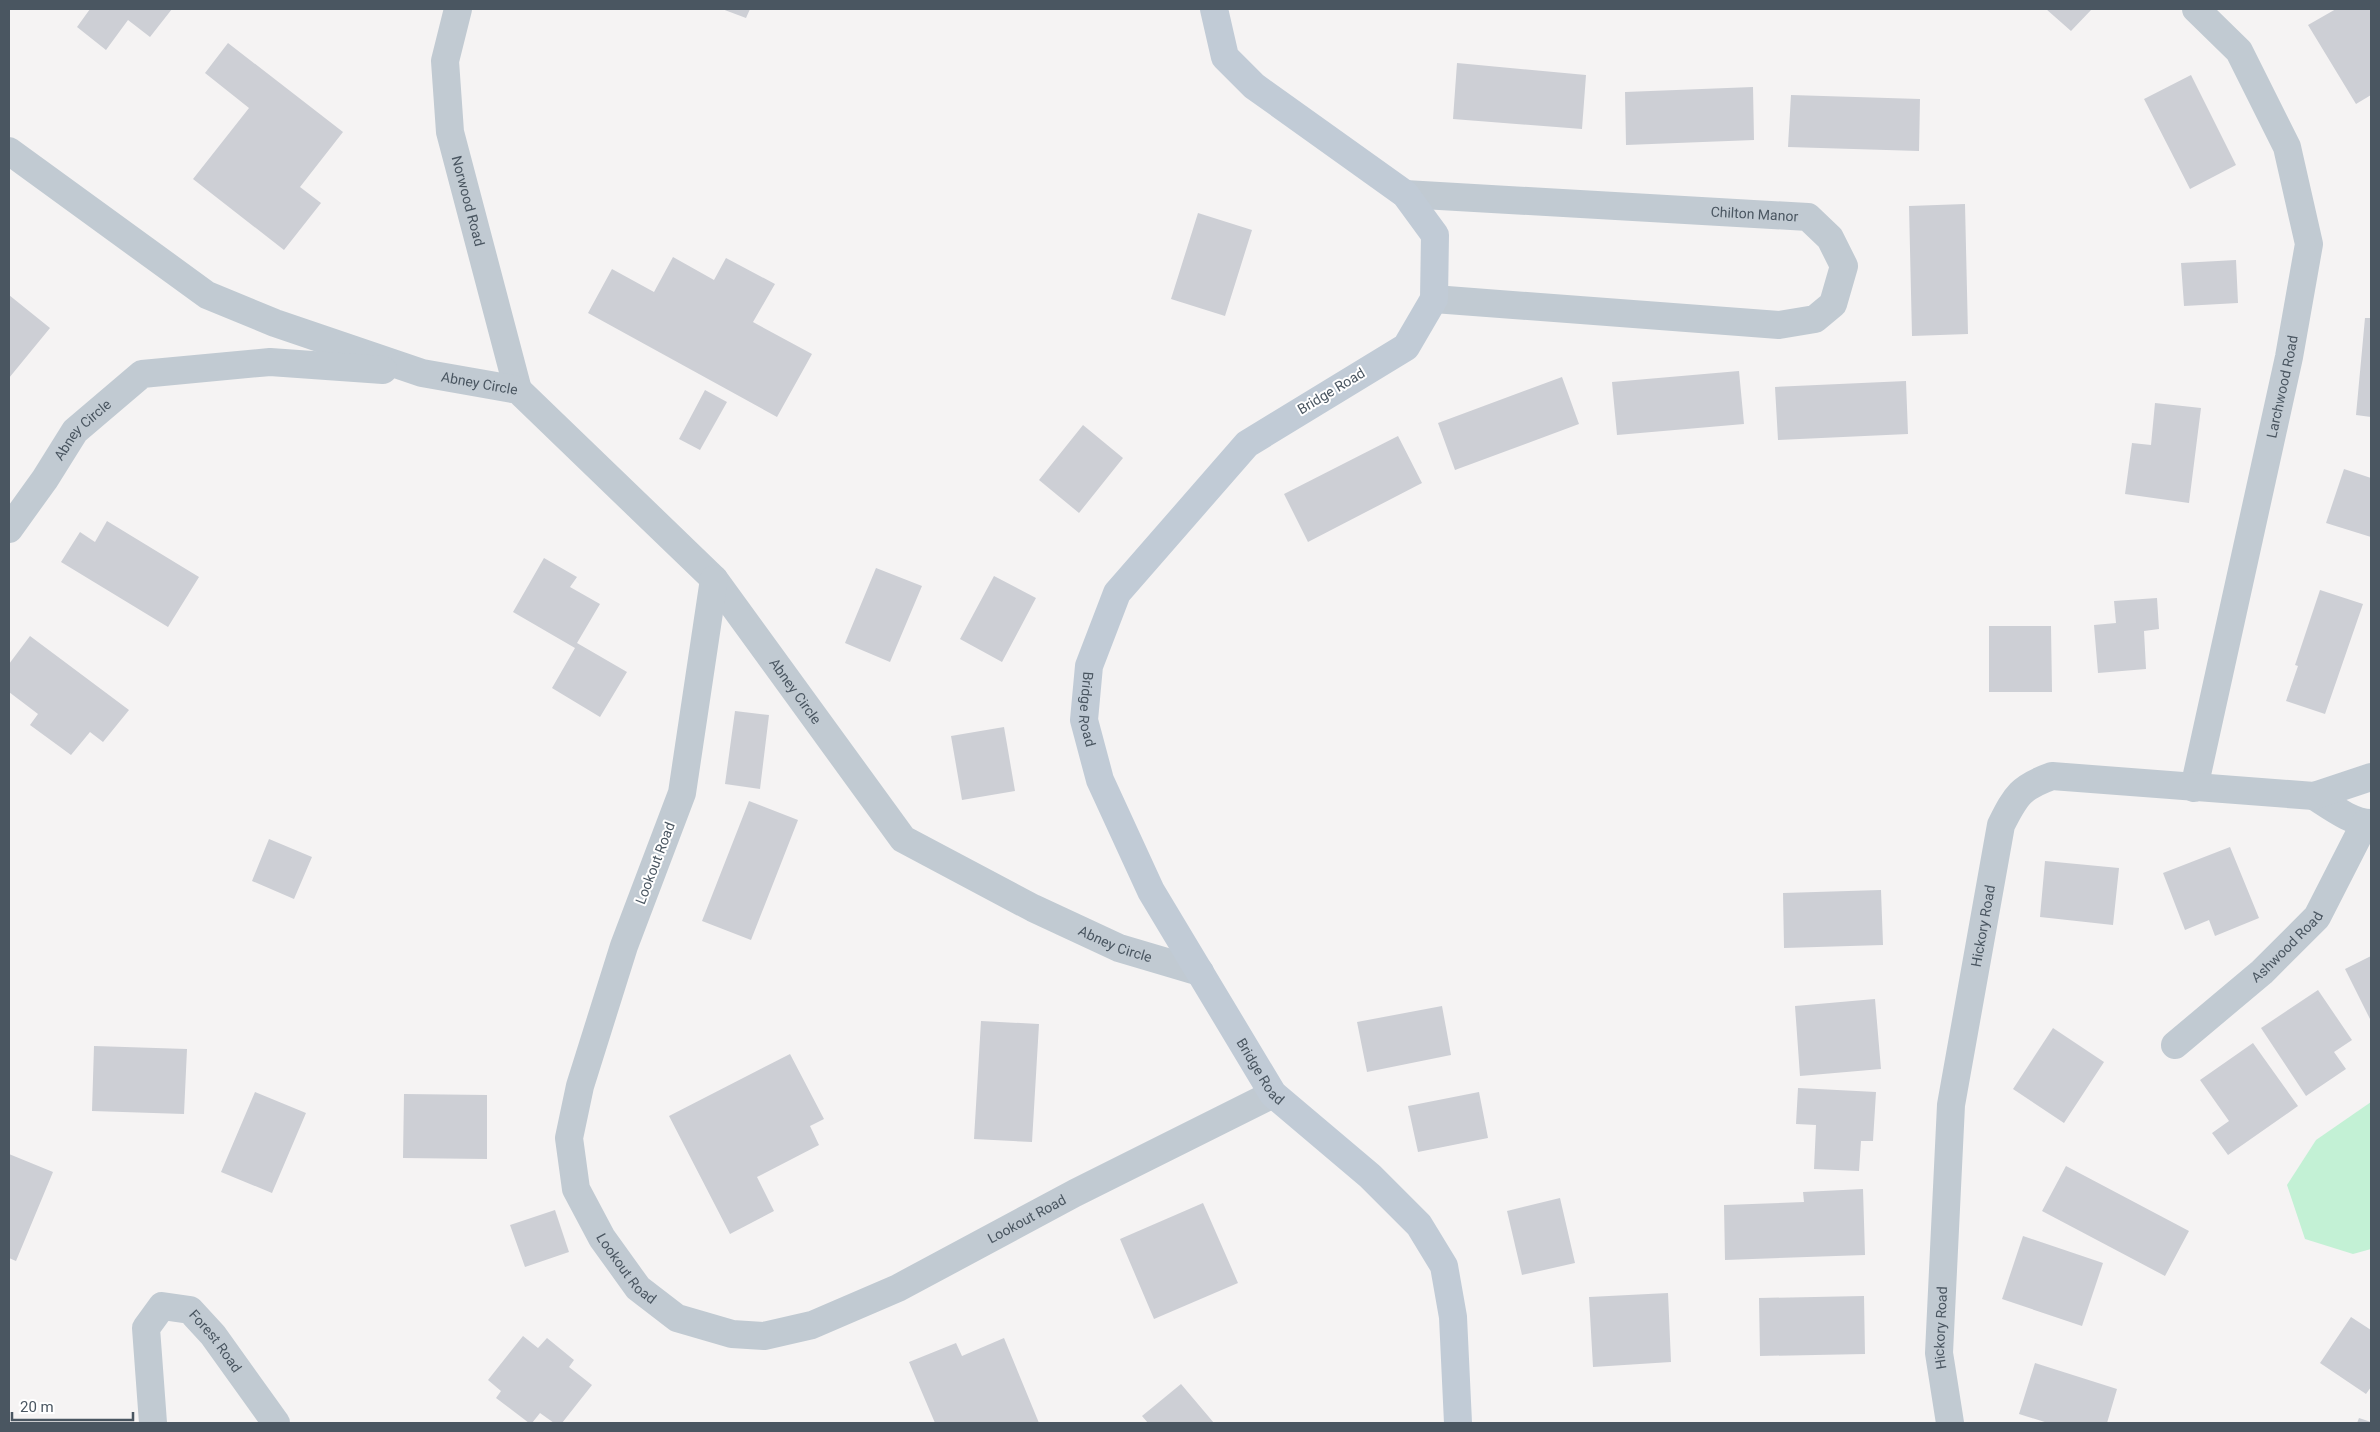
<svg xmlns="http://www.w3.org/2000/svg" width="2380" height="1432" font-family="Roboto,sans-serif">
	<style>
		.green { fill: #c3f1d5 }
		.building { fill: #cdcfd5 }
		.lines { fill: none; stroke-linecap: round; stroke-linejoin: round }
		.street { stroke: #c1cad2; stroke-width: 28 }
		.secondary { stroke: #c1cbd6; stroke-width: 28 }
		.labels { text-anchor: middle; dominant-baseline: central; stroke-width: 4; stroke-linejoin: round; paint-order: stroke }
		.street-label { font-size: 14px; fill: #4a5661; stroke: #fff }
	</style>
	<rect width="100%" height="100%" fill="#f5f3f3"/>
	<!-- green -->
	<path class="green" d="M2371 1102V1249L2353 1254 2305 1239 2287 1185 2316 1140Z"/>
	<!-- building -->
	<path class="building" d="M90 9H172L150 37 128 20 106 50 77 27Z
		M722 9H750L746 18Z
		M2046 9H2092L2071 31Z
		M2336 9H2371V95L2356 104 2308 25Z
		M228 43 343 132 300 187 321 203 284 250 193 179 249 108 205 73Z
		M1457 63 1586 75 1582 129 1453 119Z
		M2191 75 2236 165 2190 189 2144 99Z
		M1753 87 1754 140 1626 145 1625 92Z
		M1791 95 1920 99 1919 151 1788 147Z
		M1965 204 1968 334 1912 336 1909 206Z
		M1198 213 1252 230 1225 316 1171 299Z
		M673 257 714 280 726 258 775 284 753 322 812 354 777 417 588 313 612 269 654 292Z
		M2236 260 2238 303 2184 306 2181 263Z
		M9 295 50 328 9 378Z
		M2365 318H2371V417L2356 415Z
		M1739 371 1744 424 1617 435 1612 382Z
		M1562 377 1579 424 1455 470 1438 423Z
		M1906 381 1908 434 1778 440 1775 387Z
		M705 390 727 402 700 450 679 439Z
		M2155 403 2201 408 2189 503 2125 494 2132 443 2151 445Z
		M1083 425 1123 458 1079 513 1039 480Z
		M1398 436 1422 483 1308 542 1284 494Z
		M2344 469 2371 478V537L2326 523Z
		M107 521 199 577 168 627 61 562 80 532 95 542Z
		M544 558 577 577 570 587 600 604 577 643 627 672 600 717 552 688 575 648 513 612Z
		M876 568 922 586 890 662 845 643Z
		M994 576 1036 598 1002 662 960 639Z
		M2320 590 2363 604 2325 714 2286 701 2298 666 2295 665Z
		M2157 598 2159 629 2144 631 2146 669 2098 673 2094 625 2116 623 2114 601Z
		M1989 626H2051L2052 692H1989Z
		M30 636 129 710 103 742 90 732 71 755 30 725 38 714 9 692V664Z
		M735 711 769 715 760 789 725 784Z
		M1004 727 1015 791 962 800 951 736Z
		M749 801 798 820 751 940 702 921Z
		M269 839 312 857 294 899 252 881Z
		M2230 847 2259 918 2215 936 2209 920 2185 930 2163 873Z
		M2045 861 2119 868 2113 925 2040 917Z
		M1881 890 1883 945 1784 948 1783 893Z
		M2371 956V1021L2345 969Z
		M2318 990 2352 1040 2334 1052 2346 1069 2306 1096 2261 1028Z
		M1875 999 1881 1069 1800 1076 1795 1006Z
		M1442 1006 1451 1055 1367 1072 1357 1022Z
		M981 1021 1039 1024 1032 1142 974 1139Z
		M2053 1028 2104 1062 2064 1123 2013 1089Z
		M2253 1043 2298 1106 2228 1155 2212 1133 2229 1121 2200 1080Z
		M94 1046 187 1049 184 1114 92 1111Z
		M790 1054 824 1119 810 1126 819 1145 757 1177 774 1211 730 1234 669 1116Z
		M1798 1088 1876 1092 1873 1141H1861L1859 1171 1814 1169 1816 1125 1796 1124Z
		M255 1092 306 1113 272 1193 221 1172Z
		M1479 1092 1488 1138 1418 1152 1408 1106Z
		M404 1094 487 1095V1159L403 1158Z
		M9 1154 53 1172 16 1261 9 1258Z
		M2066 1166 2189 1231 2165 1276 2042 1211Z
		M1863 1189 1865 1255 1725 1260 1724 1205 1804 1202 1803 1192Z
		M1560 1198 1575 1263 1522 1275 1507 1211Z
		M1203 1203 1238 1283 1154 1319 1120 1239Z
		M555 1210 569 1252 525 1267 510 1225Z
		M2023 1236 2103 1263 2082 1326 2002 1299Z
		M1668 1293 1671 1362 1593 1367 1589 1297Z
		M1864 1296 1865 1354 1760 1356 1759 1298Z
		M2351 1317 2371 1330V1387L2366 1394 2320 1363Z
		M523 1336 538 1348 547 1338 574 1360 569 1367 592 1385 562 1423H554L540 1413 532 1423H529L496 1398 501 1391 488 1380Z
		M1004 1338 1039 1423H935L909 1362 956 1343 962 1356Z
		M2035 1363 2117 1389 2107 1423H2048L2019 1414Z
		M1181 1384 1214 1423H1148L1142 1416Z
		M2359 1418 2371 1422V1423H2357Z"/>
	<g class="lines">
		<!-- street -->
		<g class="street">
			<path id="s1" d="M458 9 445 61 450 132 518 390"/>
			<path id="s2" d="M9 151 207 295 275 323 422 373 518 390 714 579 903 839 1033 908 1119 948 1200 972"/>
			<path id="s3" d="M1405 194 1808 217 1830 238 1844 266 1833 304 1815 319 1779 325 1434 299"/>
			<path id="s4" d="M9 529 45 479 75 431 142 374 270 362 383 370"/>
			<path id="s5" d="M714 579 682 793 624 946 580 1086 569 1138 576 1189 602 1238 638 1288 677 1318 732 1334 764 1336 812 1325 898 1288 1075 1193 1273 1094"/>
			<path id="s6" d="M2194 788 2289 357 2309 244 2287 147 2239 51 2196 9"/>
			<path d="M2314 796C2330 806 2352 823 2371 823"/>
			<path id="s7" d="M2175 1045 2262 972 2317 917 2365 823"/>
			<path id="s8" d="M153 1423 146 1328 162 1306 190 1310 213 1335 276 1423"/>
			<path id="s9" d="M1950 1423 1939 1353 1951 1105 2001 825C2016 795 2021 787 2052 776L2314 796 2371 777"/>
		</g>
		<!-- secondary -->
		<path class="secondary" id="s10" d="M1214 9 1225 57 1254 86 1405 194 1435 235 1434 299 1406 347 1247 444 1117 593 1089 666 1084 720 1100 780 1151 891 1273 1094 1370 1176 1419 1225 1444 1266 1453 1317 1458 1423"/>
	</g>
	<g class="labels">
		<!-- street labels -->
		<g class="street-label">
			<text stroke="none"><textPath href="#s1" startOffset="196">Norwood Road</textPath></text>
			<text stroke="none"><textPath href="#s3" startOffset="350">Chilton Manor</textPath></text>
			<text stroke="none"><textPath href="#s2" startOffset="532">Abney Circle</textPath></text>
			<text stroke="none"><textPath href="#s6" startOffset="411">Larchwood Road</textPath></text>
			<text transform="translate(1331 391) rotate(-31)">Bridge Road</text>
			<text stroke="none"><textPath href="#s4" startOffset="124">Abney Circle</textPath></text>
			<text stroke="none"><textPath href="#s2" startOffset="982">Abney Circle</textPath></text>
			<text stroke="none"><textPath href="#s10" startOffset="952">Bridge Road</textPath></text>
			<text transform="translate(655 863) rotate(-69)">Lookout Road</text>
			<text stroke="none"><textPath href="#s9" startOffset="501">Hickory Road</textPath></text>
			<text stroke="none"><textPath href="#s2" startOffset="1402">Abney Circle</textPath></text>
			<text stroke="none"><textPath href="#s7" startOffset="149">Ashwood Road</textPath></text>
			<text stroke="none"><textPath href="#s10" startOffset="1358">Bridge Road</textPath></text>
			<text stroke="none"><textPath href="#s5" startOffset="1176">Lookout Road</textPath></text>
			<text stroke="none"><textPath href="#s5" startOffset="726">Lookout Road</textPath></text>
			<text stroke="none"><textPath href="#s9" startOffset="96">Hickory Road</textPath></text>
			<text stroke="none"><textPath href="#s8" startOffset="191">Forest Road</textPath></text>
		</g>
	</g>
	<!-- border -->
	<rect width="2380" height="1432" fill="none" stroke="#4a5661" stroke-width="20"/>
	<!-- scale -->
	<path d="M12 1412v8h121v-8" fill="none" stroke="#4a5661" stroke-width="2.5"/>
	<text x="20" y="1412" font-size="15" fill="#4a5661" stroke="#ffffff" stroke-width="4" paint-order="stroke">20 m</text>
</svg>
